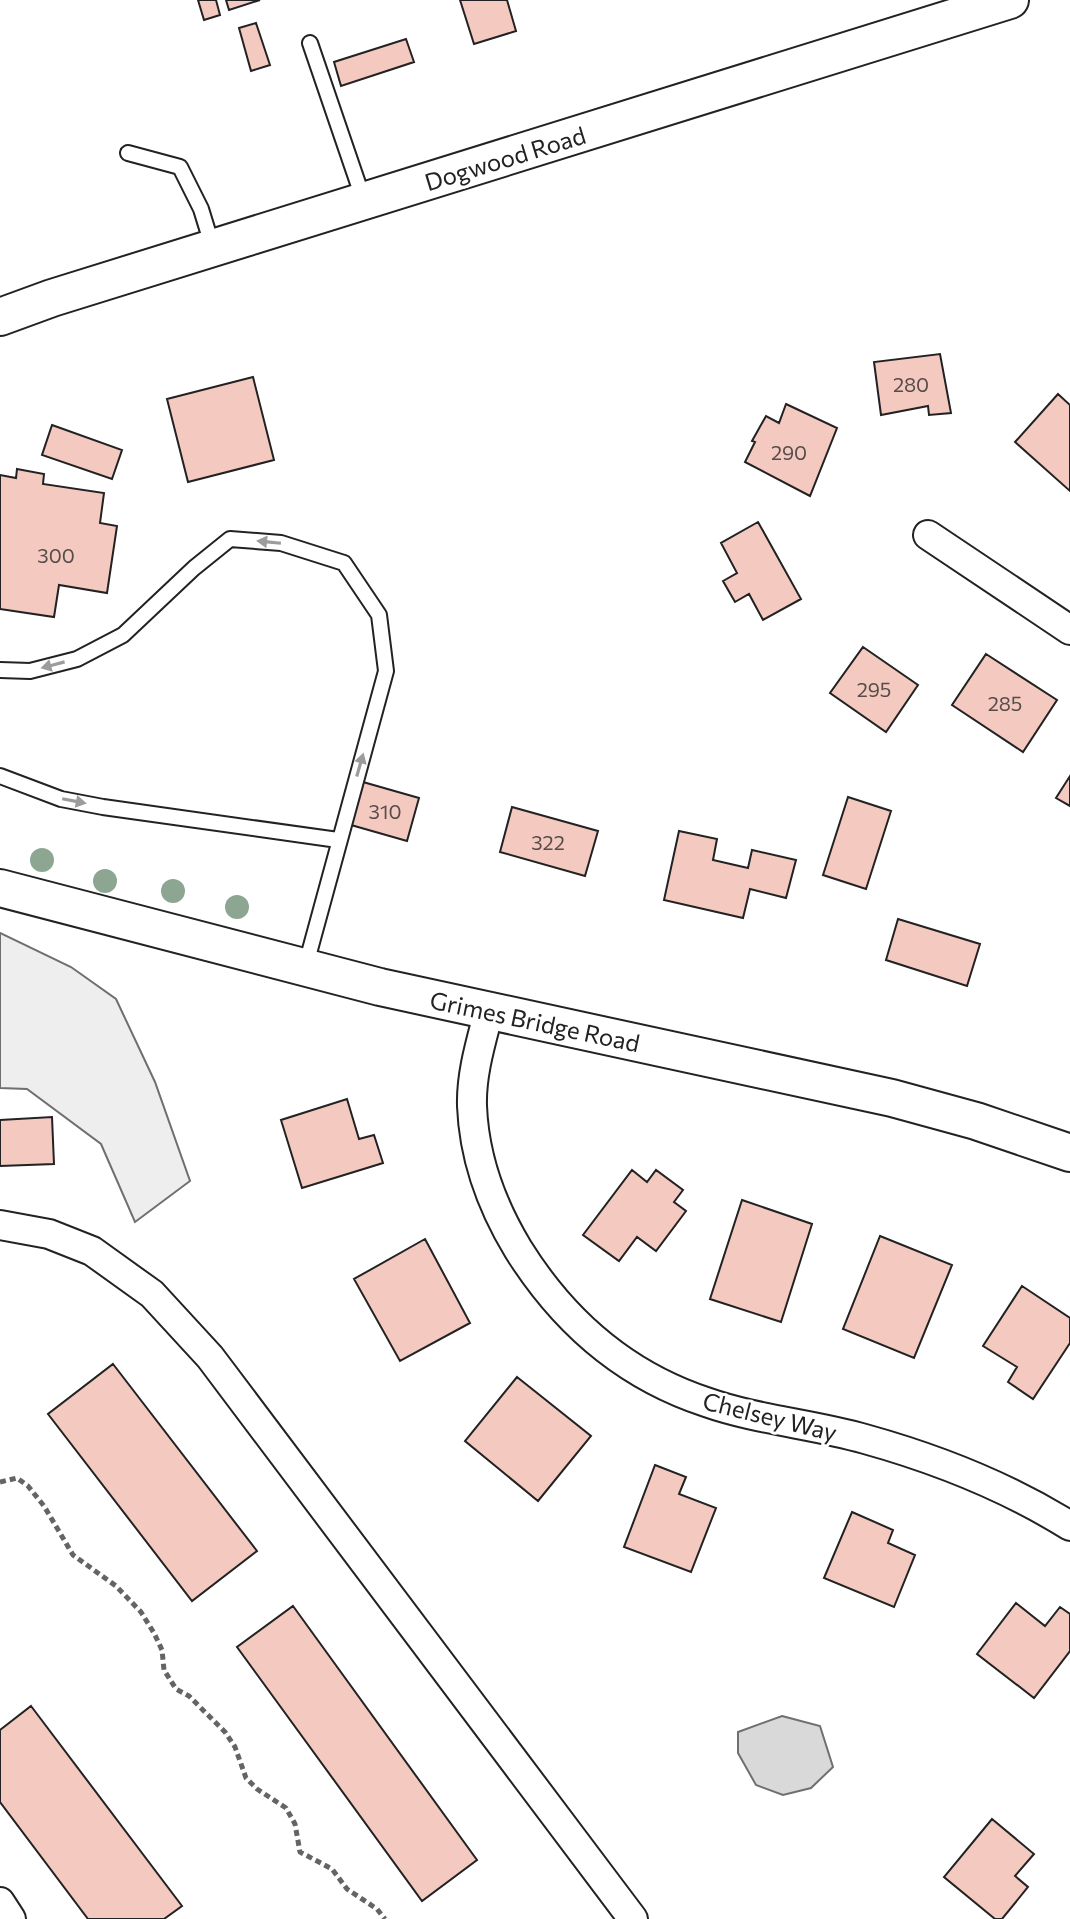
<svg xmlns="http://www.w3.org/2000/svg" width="1070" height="1919" font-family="Commissioner,sans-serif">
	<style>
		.green { fill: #eee; stroke: #6f6f6f; stroke-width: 2 }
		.water { fill: #d9d9d9; stroke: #6f6f6f; stroke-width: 2 }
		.building { fill: #f3c9c0; stroke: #222; stroke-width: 2 }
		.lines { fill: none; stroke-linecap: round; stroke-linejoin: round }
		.service-casing { stroke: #222; stroke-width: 18 }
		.minor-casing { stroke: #222; stroke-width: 32 }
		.tertiary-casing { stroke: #222; stroke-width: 40 }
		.path { stroke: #646464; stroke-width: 5; stroke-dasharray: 6 4; stroke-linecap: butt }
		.service { stroke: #fff; stroke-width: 14 }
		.minor { stroke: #fff; stroke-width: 28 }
		.tertiary { stroke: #fff; stroke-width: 36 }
		.tree { fill: #8da692 }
		.oneway { fill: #9c9c9c }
		.labels { text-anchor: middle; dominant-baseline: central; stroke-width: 6; stroke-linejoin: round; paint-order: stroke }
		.number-label { font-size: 20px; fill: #564c4a }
		.street-label { font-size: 24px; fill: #222; stroke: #fff }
	</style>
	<rect width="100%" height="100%" fill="#fff"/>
	<!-- green -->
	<path class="green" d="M0 933 71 967 116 999 155 1082 190 1181 135 1222 101 1144 27 1089 0 1088Z"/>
	<!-- water -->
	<path class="water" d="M782 1716 820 1726 833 1767 811 1788 783 1795 756 1785 738 1753V1732Z"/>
	<!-- building -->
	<path class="building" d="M198 0H216L220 15 204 20Z
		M226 0H260L229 10Z
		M460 0H507L516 31 474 44Z
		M256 23 270 65 251 71 239 28Z
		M406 39 414 62 341 86 334 62Z
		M940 354 951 413 929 415 928 406 881 415 874 362Z
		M253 377 274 460 188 482 167 399Z
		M1058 394 1070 405V491L1015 442Z
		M786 404 837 428 810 496 745 462 755 442 752 441 766 416 779 423Z
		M52 425 122 450 112 479 42 455Z
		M17 469 44 474 43 484 104 493 100 523 117 526 107 593 59 585 54 617 0 609V475L16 478Z
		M758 522 801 599 763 620 749 594 735 602 723 581 737 573 721 543Z
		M863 647 918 685 886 732 830 693Z
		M986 654 1057 700 1023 752 952 705Z
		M1070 776V806L1056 798Z
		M363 782 419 798 407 841 351 825Z
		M848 797 891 811 866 889 823 875Z
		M512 807 598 831 585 876 500 852Z
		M679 831 717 839 713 860 748 868 752 850 796 860 786 898 750 889 743 918 664 900Z
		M898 919 980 944 967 986 886 960Z
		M347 1099 359 1139 374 1135 383 1163 302 1188 281 1120Z
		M52 1117 54 1164 0 1166V1120Z
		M632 1170 647 1182 656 1170 683 1190 674 1202 686 1211 656 1251 637 1237 619 1261 583 1235Z
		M742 1200 812 1224 781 1322 710 1299Z
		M880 1236 952 1265 914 1358 843 1329Z
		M425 1239 470 1323 400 1361 354 1279Z
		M1022 1286 1070 1318V1343L1033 1399 1008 1382 1017 1367 983 1346Z
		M113 1364 257 1551 192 1601 48 1414Z
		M517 1377 591 1436 538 1501 465 1441Z
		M655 1465 686 1477 679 1494 716 1508 691 1572 624 1547Z
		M852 1512 893 1530 888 1543 915 1555 894 1607 824 1578Z
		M1016 1603 1045 1626 1060 1607 1070 1614V1651L1034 1698 977 1654Z
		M293 1606 477 1860 422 1901 237 1647Z
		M31 1706 182 1906 164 1919H88L0 1802V1730Z
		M992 1819 1034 1854 1015 1876 1028 1887 1002 1919H995L944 1877Z"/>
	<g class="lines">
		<defs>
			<path id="service" d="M310 43 364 201
				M128 153 180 167 201 209 213 248
				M0 670 30 671 77 659 123 635 194 568 230 539 281 543 344 563 379 615 386 671 305 968
				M0 776 61 799 103 807 338 840"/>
			<path id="minor" d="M928 535 1070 630
				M489 1011C481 1042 471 1074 472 1106 474 1157 492 1206 518 1249 563 1321 624 1375 706 1402 757 1420 813 1424 865 1439 937 1459 1006 1486 1070 1526
				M0 1225 49 1234 92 1251 152 1294 210 1357 633 1919
				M0 1902 11 1919"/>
			<path id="tertiary" d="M0 317 52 298 1010 0
				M0 888 380 987 892 1098 976 1121 1070 1153"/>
		</defs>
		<!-- service casing -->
		<use href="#service" class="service-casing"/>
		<!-- minor casing -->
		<use href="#minor" class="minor-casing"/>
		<!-- tertiary casing -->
		<use href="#tertiary" class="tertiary-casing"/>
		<!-- path -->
		<path class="path" d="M0 1482 17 1478 28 1486 44 1506 73 1555 116 1586 141 1612 154 1633 162 1650 164 1670 176 1689 189 1696 225 1732 235 1747 246 1778 257 1789 286 1808 295 1824 300 1852 332 1869 347 1889 377 1909 385 1919"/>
		<!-- service -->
		<use href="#service" class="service"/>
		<!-- minor -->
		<use href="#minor" class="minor"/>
		<!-- tertiary -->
		<use href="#tertiary" class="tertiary"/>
	</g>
	<!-- trees -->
	<g class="tree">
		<circle cx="42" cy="860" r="12"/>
		<circle cx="105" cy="881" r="12"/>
		<circle cx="173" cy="891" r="12"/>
		<circle cx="237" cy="907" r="12"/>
	</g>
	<!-- one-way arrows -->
	<defs><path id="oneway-solid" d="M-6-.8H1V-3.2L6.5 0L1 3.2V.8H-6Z" transform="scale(2)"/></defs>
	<g class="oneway">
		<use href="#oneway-solid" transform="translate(269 542) rotate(-174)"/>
		<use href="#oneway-solid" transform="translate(53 665) rotate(165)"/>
		<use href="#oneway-solid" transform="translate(360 765) rotate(-74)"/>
		<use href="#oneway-solid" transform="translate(74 801) rotate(11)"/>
	</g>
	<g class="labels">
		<!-- number labels -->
		<g class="number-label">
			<text x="911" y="384">280</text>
			<text x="789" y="452">290</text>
			<text x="56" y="555">300</text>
			<text x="874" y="689">295</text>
			<text x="1005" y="703">285</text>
			<text x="385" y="811">310</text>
			<text x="548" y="842">322</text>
		</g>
		<!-- street labels -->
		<g class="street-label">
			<text transform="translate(505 158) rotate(-17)">Dogwood Road</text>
			<text transform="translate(535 1021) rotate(12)">Grimes Bridge Road</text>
			<text transform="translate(770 1416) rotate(14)">Chelsey Way</text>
		</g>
	</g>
</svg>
